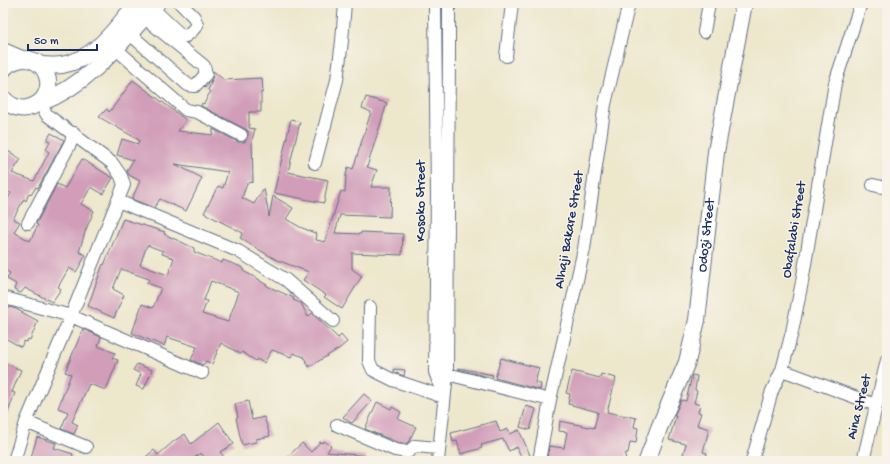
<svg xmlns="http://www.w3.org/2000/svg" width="890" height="464" font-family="'Gochi Hand',sans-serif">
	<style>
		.building { fill: #d19db9; fill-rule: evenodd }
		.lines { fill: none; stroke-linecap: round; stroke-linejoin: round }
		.minor-casing { stroke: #646f84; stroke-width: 14 }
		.major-casing { stroke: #646f84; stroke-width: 18 }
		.minor { stroke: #fff; stroke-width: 12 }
		.major { stroke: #fff; stroke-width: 16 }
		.labels { text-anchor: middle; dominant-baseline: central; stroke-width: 3; stroke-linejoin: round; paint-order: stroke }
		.street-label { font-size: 14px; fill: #1b2f5e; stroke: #f7f3e8 }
	</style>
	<rect width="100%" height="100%" fill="#f7f3e8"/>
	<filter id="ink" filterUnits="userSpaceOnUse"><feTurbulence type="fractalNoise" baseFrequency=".025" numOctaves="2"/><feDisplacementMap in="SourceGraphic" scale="8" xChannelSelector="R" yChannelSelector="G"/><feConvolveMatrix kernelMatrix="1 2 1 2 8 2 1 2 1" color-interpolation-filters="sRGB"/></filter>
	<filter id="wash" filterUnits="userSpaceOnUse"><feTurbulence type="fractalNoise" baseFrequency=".012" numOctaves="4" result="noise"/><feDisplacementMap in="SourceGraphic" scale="16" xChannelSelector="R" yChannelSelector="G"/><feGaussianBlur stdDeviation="0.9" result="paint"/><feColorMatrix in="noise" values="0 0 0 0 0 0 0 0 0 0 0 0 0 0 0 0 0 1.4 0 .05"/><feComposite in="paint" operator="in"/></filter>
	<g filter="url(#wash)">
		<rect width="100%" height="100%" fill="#ede7cc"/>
		<g id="blocks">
			<!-- building -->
			<path class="building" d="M213 71 224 80 262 78 263 92H261V112H249V128L255 129 252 140 253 182 247 183 242 198 254 204 264 188 269 217 273 196 293 208 286 219 300 227 317 234 316 240 325 242 341 191 345 192 346 175 348 167 353 169 371 112 362 108 366 97 387 103 367 167 377 170 371 187H391L390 217 340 215 335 233 361 234V232L403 234 402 255 352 253V269L362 276 342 309 324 297 326 295 303 280 309 272 277 260 261 251 240 238 243 233 204 213 218 186 223 188 228 172 175 164 202 178 186 211 160 199 154 208 132 199 140 181 129 175 127 171 133 160 117 155 122 139 138 144 139 140 99 117 107 109 109 112 111 110 133 80 186 120 178 131 213 135V129L238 142H245L248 135V131L245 129 201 106 202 103 204 104 210 92 208 90 212 81 205 88 204 87 212 79 213 75Z
				M291 119 300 122 288 172 328 180 324 203 274 193Z
				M51 133 64 140 38 188 36 187 31 195 29 193 26 201 24 199 13 219 20 222 14 232 30 241 38 225 36 224 57 184 65 188 82 159 113 178 103 194 91 187 81 204 94 211 86 229 79 252 86 255 76 272 69 268 58 287 61 289 52 302 25 288 21 293 14 290 16 284 7 279 10 273 3 269V207L11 193 3 188V148L21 159 12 173 34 181 49 152 46 150 50 141 47 140Z
				M123 219 165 232 164 234 194 248V252L222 263 223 260 239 266 244 269 243 271 260 280V281L267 285V286L294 298 293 300 301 303 308 317 312 313 338 338 341 335 347 342 340 348 309 367 304 357 293 353 291 357 272 350 264 363 257 359 256 361 242 352 241 354 221 343 212 364 206 361 203 365 191 360 197 347 167 337 164 346 132 333 142 304 153 308 161 288 147 283 149 279 121 269 113 289 124 295 114 318 88 306 103 264 104 265ZM147 245 163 251 162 254 174 258 168 275 140 265ZM211 281 239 292 228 322 202 314 207 301 204 300Z
				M3 305 16 309 38 321 30 340 28 339 26 342 24 341 21 347 3 337Z
				M83 329 101 337 98 346 115 353 112 358 118 360 106 390 89 384 72 422 78 425 74 434 61 429 68 412 58 408 71 374 65 372Z
				M501 358 539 368 535 383 541 384 540 390 495 378Z
				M3 362 21 370 12 392 15 393 4 423Z
				M137 364 152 370 144 389 136 386 141 374 133 370Z
				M459 368 493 375 492 378 458 369Z
				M394 369 405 370 404 376 394 372Z
				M572 371 600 378 601 374 616 378 607 412 636 418 634 427 638 428 636 443 630 442 628 453H626L625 461H547L549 446 564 448 567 432 559 431 560 421 594 428 598 412 568 404 570 394 566 393Z
				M692 375 697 376 695 390 697 391 694 403 700 405 698 412 701 413 697 425 709 429 703 452 707 453 705 461H681L686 444 669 440 676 416H674L681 400 686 401Z
				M364 394 372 401 352 423 350 422 343 417Z
				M248 401 252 420 264 417 270 436 256 439V442L242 445 236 418H238L235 404Z
				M377 402 391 409 392 407 401 412 398 419 416 427 409 441 406 444 399 443 365 429Z
				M526 406 536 409 530 430 520 427Z
				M496 421 500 432 508 429 510 434 519 430 530 455 522 459 517 447 509 451 503 439 481 445 482 448 461 454 457 441 453 442 451 433Z
				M219 422 234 444 220 452 227 461H207L201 453 190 461H141L154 450 158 455 174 441 185 434 191 444Z
				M37 437 56 443 54 448 73 454 71 461H30Z
				M324 441 331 446 327 452 366 456 365 461H283L302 443 311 452 320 442 322 443Z"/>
		</g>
	</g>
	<g filter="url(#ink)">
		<use href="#blocks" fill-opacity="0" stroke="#646f84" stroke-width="1"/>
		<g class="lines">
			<defs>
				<path id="minor" d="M435 3 437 196 435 372 443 394
					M152 8 181 35 186 36 192 31 197 25 194 17 180 3
					M704 32 709 3
					M130 34 188 85 195 86 206 74 204 66 145 18
					M116 49 186 110 197 112 241 135
					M506 56 512 3
					M315 163 337 80 342 41 345 3
					M873 185 887 188
					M118 201 238 251 286 280 333 321
					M28 223 71 142 74 133
					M5 298 71 316 202 373
					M370 307 369 361 373 370 393 380 444 397
					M782 370 876 405
					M447 374 550 400
					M26 422 86 447
					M337 425 395 450 408 452 415 446 438 448
					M14 461 26 422 71 316 124 185 121 176 112 163 47 115 40 103
					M438 461 447 374 449 54V3
					M539 461 550 400 584 249 605 104 629 3
					M752 461 772 391 782 370 792 332 802 282 835 83 861 3
					M863 461 887 360"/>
				<g id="major">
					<path d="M3 51 22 59"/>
					<path d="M40 65C47 65 55 66 62 65 95 60 117 27 137 3"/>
					<path d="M3 70C6 65 12 62 18 60 50 52 62 101 27 108 19 110 8 105 3 98"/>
					<path d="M40 103C90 84 122 41 157 3"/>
					<path id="s1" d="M647 461 659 428 687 362 697 320 716 152 744 3"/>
				</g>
			</defs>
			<!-- minor casing -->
			<use href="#minor" class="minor-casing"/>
			<!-- major casing -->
			<use href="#major" class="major-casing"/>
			<!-- minor -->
			<use href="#minor" class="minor"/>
			<!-- major -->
			<use href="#major" class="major"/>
		</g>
	</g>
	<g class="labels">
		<!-- street labels -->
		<g class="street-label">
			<text transform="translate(421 201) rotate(-90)">Kosoko Street</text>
			<text transform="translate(570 230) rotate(-80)">Alhaji Bakare Street</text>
			<text transform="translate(795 230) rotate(-81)">Obafalabi Street</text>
			<text stroke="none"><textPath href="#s1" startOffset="235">Odozi Street</textPath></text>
			<text transform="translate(860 407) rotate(-76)">Aina Street</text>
		</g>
	</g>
	<!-- margin -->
	<rect width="890" height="464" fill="none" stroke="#f7f3e8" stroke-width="16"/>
	<!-- scale -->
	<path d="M28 44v6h69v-6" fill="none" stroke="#1b2f5e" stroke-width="2"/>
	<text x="34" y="44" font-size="12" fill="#1b2f5e" stroke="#f7f3e8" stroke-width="3" paint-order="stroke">50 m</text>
</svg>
